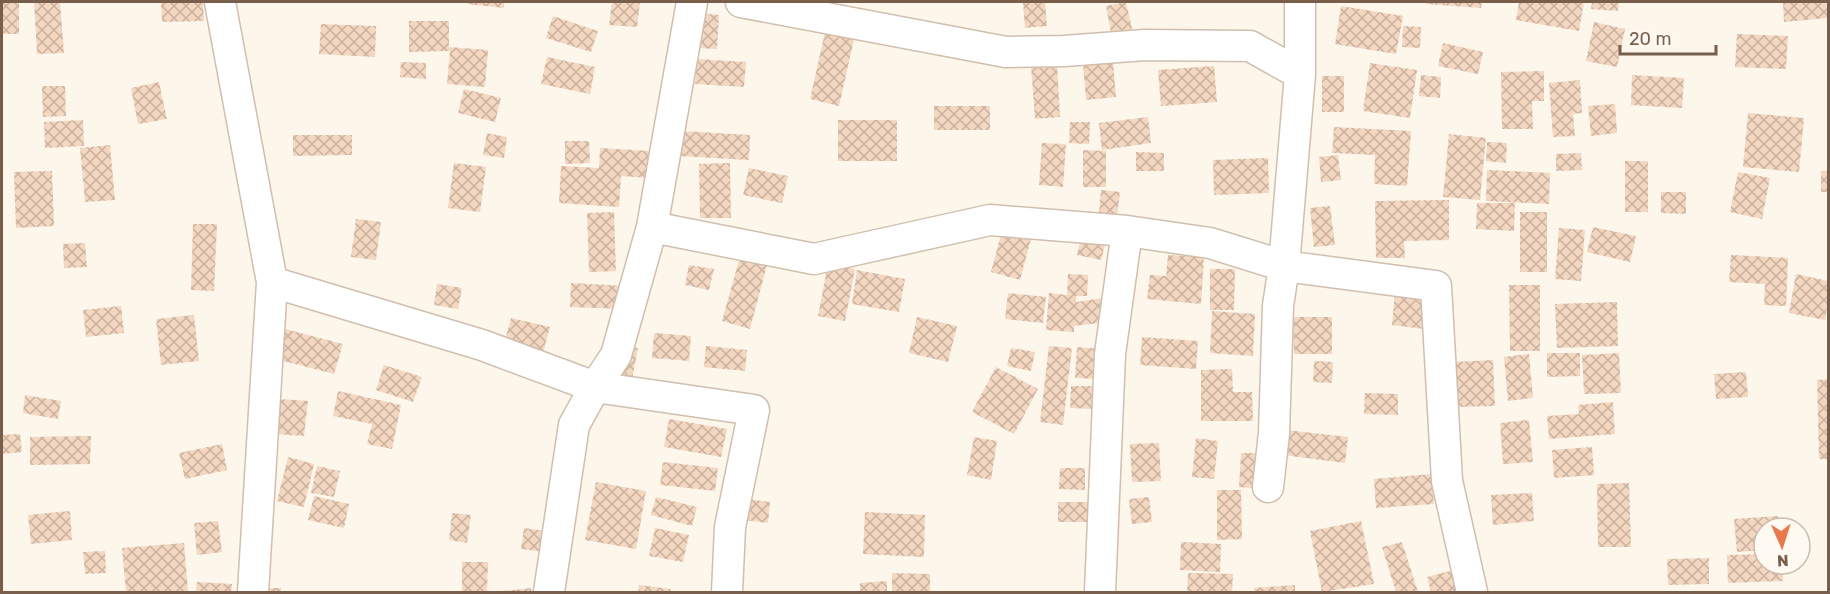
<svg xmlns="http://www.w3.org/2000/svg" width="1830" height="594" font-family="Rubik,sans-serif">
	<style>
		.building { fill: url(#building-cross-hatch) }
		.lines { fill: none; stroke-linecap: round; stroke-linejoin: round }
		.street-casing { stroke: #d0bfae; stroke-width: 33 }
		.street { stroke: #fff; stroke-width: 30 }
	</style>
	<defs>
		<pattern id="building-cross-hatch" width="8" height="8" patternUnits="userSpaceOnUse" patternTransform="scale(1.5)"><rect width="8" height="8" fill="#f3d7c1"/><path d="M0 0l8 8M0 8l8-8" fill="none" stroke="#cab29f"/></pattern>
	</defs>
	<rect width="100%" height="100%" fill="#fdf6ea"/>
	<!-- building -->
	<path class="building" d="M2 2H19V34H2Z
		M34 2H60L64 53 37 54Z
		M161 2H203L204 21 162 22Z
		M467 2H504V8L467 4Z
		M612 2H640L637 27 609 25Z
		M1023 2H1045L1047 26 1025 28Z
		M1126 2 1133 33 1112 38 1106 6Z
		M1427 2H1482L1481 8 1426 4Z
		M1519 2H1584L1579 31 1516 20Z
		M1592 2H1619L1618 11 1591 9Z
		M1783 2H1826L1827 8H1828V18L1784 22Z
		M1341 6 1403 16 1396 54 1335 44Z
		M701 13 719 15 717 49 699 48Z
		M553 16 598 31 591 52 546 38Z
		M409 21H449V47L488 50 485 87 447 84 450 51 409 52Z
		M1594 22 1625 29 1617 67 1586 61Z
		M321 24 376 26 375 57 319 54Z
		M1403 26 1421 27 1420 48 1402 47Z
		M826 28 855 35 839 106 810 99Z
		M1737 34 1788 36 1786 69 1735 67Z
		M1443 43 1483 52 1478 74 1438 66Z
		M547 57 595 67 590 94 541 84Z
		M697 59 746 62 744 87 695 84Z
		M401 62 426 63V79L400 77Z
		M1113 62 1116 97 1086 100 1083 64Z
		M1370 63 1417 70 1410 118 1363 111Z
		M1057 64 1060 117 1035 119 1031 66Z
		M1214 66 1217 102 1161 106 1158 70Z
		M1544 71V101H1532L1533 129H1502L1501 72Z
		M1421 75 1441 77 1440 98 1419 96Z
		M1632 75 1684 78 1682 108 1631 105Z
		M1322 76H1344V112H1322Z
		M1580 80 1582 113 1573 114 1575 136 1553 137 1549 83Z
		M159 82 167 119 138 124 131 88Z
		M42 86H65L66 116 43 117Z
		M464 89 501 98 495 122 458 113Z
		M1615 104 1617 133 1591 136 1588 106Z
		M934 106H990V130H934Z
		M1748 113 1804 118 1799 172 1743 167Z
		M1148 117 1151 143 1102 150 1099 123Z
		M83 120 84 146 45 148 44 122Z
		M838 120H897V161H838Z
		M1070 122H1090L1089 144 1069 143Z
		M1334 127 1411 131 1407 186 1374 184 1375 155 1332 153Z
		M682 131 750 135 749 160 680 156Z
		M487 133 507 137 504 158 483 155Z
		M1449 134 1486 138 1480 200 1443 197Z
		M293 135H352V155L293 156Z
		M565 141H589L590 163 565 164Z
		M1487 142 1507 143 1506 163 1486 161Z
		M1042 143 1066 144 1063 187 1039 185Z
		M110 145 115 200 85 202 80 148Z
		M600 148 651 151 649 178 621 176 619 207 559 203 561 166 599 168Z
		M1083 150 1106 151V187H1083Z
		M1136 152 1164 153V171H1136Z
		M1581 153 1582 170 1556 171V154Z
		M1338 155 1341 180 1321 182 1319 157Z
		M1268 158 1269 193 1214 195 1213 160Z
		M1625 161H1648V212H1625Z
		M454 163 486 167 480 212 448 208Z
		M730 163 731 218H700L699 164Z
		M749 168 788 176 782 203 743 195Z
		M1487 170 1550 173 1549 204 1486 201Z
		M52 171 54 226 16 228 14 172Z
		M1821 171H1828V192H1821Z
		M1738 172 1770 178 1762 219 1730 212Z
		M1101 190 1120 192 1117 216 1099 213Z
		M1661 192H1686V214L1661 213Z
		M1449 200V240L1404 241 1405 258H1376L1375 201Z
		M1477 203H1515L1514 231 1476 229Z
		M1330 206 1335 245 1314 247 1310 208Z
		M614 212 616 271 589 272 587 213Z
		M1520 212H1547V272H1520Z
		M356 219 381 222 376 260 351 257Z
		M193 224H217L214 291 191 290Z
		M1593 227 1636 236 1630 262 1587 252Z
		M1559 228 1585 230 1581 281 1555 279Z
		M1002 231 1031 239 1020 280 991 272Z
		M1082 235 1106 241 1101 260 1077 255Z
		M85 243 87 267 64 268 63 244Z
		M1168 255 1204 257 1201 304 1147 299 1150 275 1166 276Z
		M1731 255 1788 258 1786 306 1764 305 1765 284 1729 282Z
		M740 257 767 265 750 329 722 321Z
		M828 264 855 269 845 321 818 316Z
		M689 265 714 269 709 290 685 285Z
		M1210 269H1235L1234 310H1210Z
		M857 270 905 279 899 312 852 304Z
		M1068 274 1088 275 1087 296H1076V302L1103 298 1107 322 1074 326V332L1046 330 1049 293 1067 295Z
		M1796 274 1828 281V302L1825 320 1789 313Z
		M571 283 626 286 624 309 570 307Z
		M437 284 462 288 458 309 434 305Z
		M1509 285H1540V351H1510Z
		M1395 291 1428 294 1424 329 1392 325Z
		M1008 293 1046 297 1043 323 1005 319Z
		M1617 302 1618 346 1557 348 1555 304Z
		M121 306 124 333 86 337 83 310Z
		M1212 311 1255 314 1253 356 1210 353Z
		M194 315 199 361 161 365 156 319Z
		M917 317 957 326 948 362 909 353Z
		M1293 317H1332V354H1294Z
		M511 318 550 327 543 353 504 344Z
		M285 329 343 344 334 374 276 359Z
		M654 333 691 336 689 361 652 358Z
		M1142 337 1198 341 1196 369 1140 365Z
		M619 345 638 348 632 380 613 376Z
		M706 346 747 350 745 371 704 367Z
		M1049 346 1072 348 1063 425 1040 422Z
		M1077 347 1102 349 1101 379 1075 378Z
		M1011 348 1035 352 1031 371 1007 366Z
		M1547 353H1580V376L1547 377Z
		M1619 353 1621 393 1584 394 1582 355Z
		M1529 354 1533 398 1508 401 1504 357Z
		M1493 360 1495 406 1455 407 1453 362Z
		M1314 361 1333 362 1332 383 1313 382Z
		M384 365 422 377 413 402 376 390Z
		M996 367 1038 389 1014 434 972 412Z
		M1232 369 1233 392H1252L1253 421H1201V370Z
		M1746 372 1748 397 1716 399 1714 374Z
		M1828 379V459H1819L1817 380Z
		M1071 386H1094L1093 409 1070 408Z
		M338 391 401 405 392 449 367 444 372 424 333 416Z
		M1365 393 1398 394V415L1364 414Z
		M25 395 61 401 58 419 23 413Z
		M279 399 308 401 304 436 276 434Z
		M1613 402 1615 434 1549 439 1547 416 1579 414 1578 405Z
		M669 419 727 429 721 457 664 447Z
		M1529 420 1533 462 1503 464 1500 423Z
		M1286 430 1348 437 1345 463 1283 455Z
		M20 434 22 452 2 454V435Z
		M91 436 90 464 30 465V437Z
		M974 437 997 441 991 480 967 475Z
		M1196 438 1218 441 1214 479 1192 477Z
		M1159 443 1161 481 1132 482 1130 444Z
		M222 444 227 470 185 479 179 453Z
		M1592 447 1594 475 1554 478 1552 450Z
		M1241 453H1265L1263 489 1239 487Z
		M288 457 314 464 304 507 277 501Z
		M663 462 718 468 715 491 660 485Z
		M317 466 340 471 334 497 311 493Z
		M1060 468H1085V490L1059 489Z
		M1431 474 1434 504 1376 508 1374 479Z
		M596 482 646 491 636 549 585 540Z
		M1629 483 1631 547H1598L1597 484Z
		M1217 490H1241L1242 539 1217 540Z
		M1532 493 1534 521 1493 525 1491 495Z
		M314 496 349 504 344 528 308 520Z
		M656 497 697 507 692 526 651 515Z
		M1149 497 1152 522 1132 524 1129 499Z
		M747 499 770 502 768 523 744 520Z
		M1058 502H1088V522H1058Z
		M70 511 72 540 31 544 28 515Z
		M865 512 925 515 924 557 863 554Z
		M452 513 471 515 467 543 449 540Z
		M1778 516 1779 528H1764V550L1737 552 1734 519Z
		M218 521 222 552 197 555 194 523Z
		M1361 521 1374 584 1322 592 1310 531Z
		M524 528 547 531 545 552 521 549Z
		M655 528 689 535 683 562 649 556Z
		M1181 542 1221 544 1220 572 1180 570Z
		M1402 542 1418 592H1396L1382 547Z
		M184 543 188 592H126L122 548Z
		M105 551 106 573 85 574 83 552Z
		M1764 554V564H1783V581L1728 583 1727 555Z
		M1709 558V584L1668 585 1667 559Z
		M462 562H488L487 592H462Z
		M1461 568 1459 592H1431L1427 577Z
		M892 573 930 574V592H892Z
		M1188 573 1233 574 1232 592H1187Z
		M887 581V592H860V583Z
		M197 582 232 584 231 592H196Z
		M639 585 671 589 670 592H638Z
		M1295 585V592H1254V588Z
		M248 588H281V592H248Z
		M531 588 532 592H502V591Z"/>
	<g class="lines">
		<defs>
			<path id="street" d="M220 2 272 282 253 592
				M741 2 1006 52 1064 51 1145 45 1250 46 1300 74
				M652 227 814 259 990 220 1127 231 1210 243 1284 266 1436 286 1447 481 1472 592
				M272 282 482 345 595 387 754 410 730 527 727 592
				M1268 487 1274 433 1278 306 1284 266 1300 74V2
				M549 592 574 425 595 387 616 355 652 227 692 2
				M1100 592 1110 354 1127 231"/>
		</defs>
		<!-- street casing -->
		<use href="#street" class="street-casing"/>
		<!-- street -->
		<use href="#street" class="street"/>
	</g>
	<!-- border -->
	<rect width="1830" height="594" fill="none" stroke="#795e4c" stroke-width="6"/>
	<!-- north arrow -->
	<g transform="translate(1782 546) rotate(177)"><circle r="28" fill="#fffaf1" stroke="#c9bcaf" stroke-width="1.5"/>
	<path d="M0-4.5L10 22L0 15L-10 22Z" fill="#e8784e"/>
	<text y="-9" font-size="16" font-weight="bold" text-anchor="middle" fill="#795e4c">N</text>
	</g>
	<!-- scale -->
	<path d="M1620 45v9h96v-9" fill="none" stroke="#795e4c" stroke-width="3"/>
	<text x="1629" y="45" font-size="18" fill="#795e4c" stroke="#fffaf1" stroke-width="4.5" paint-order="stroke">20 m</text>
</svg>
